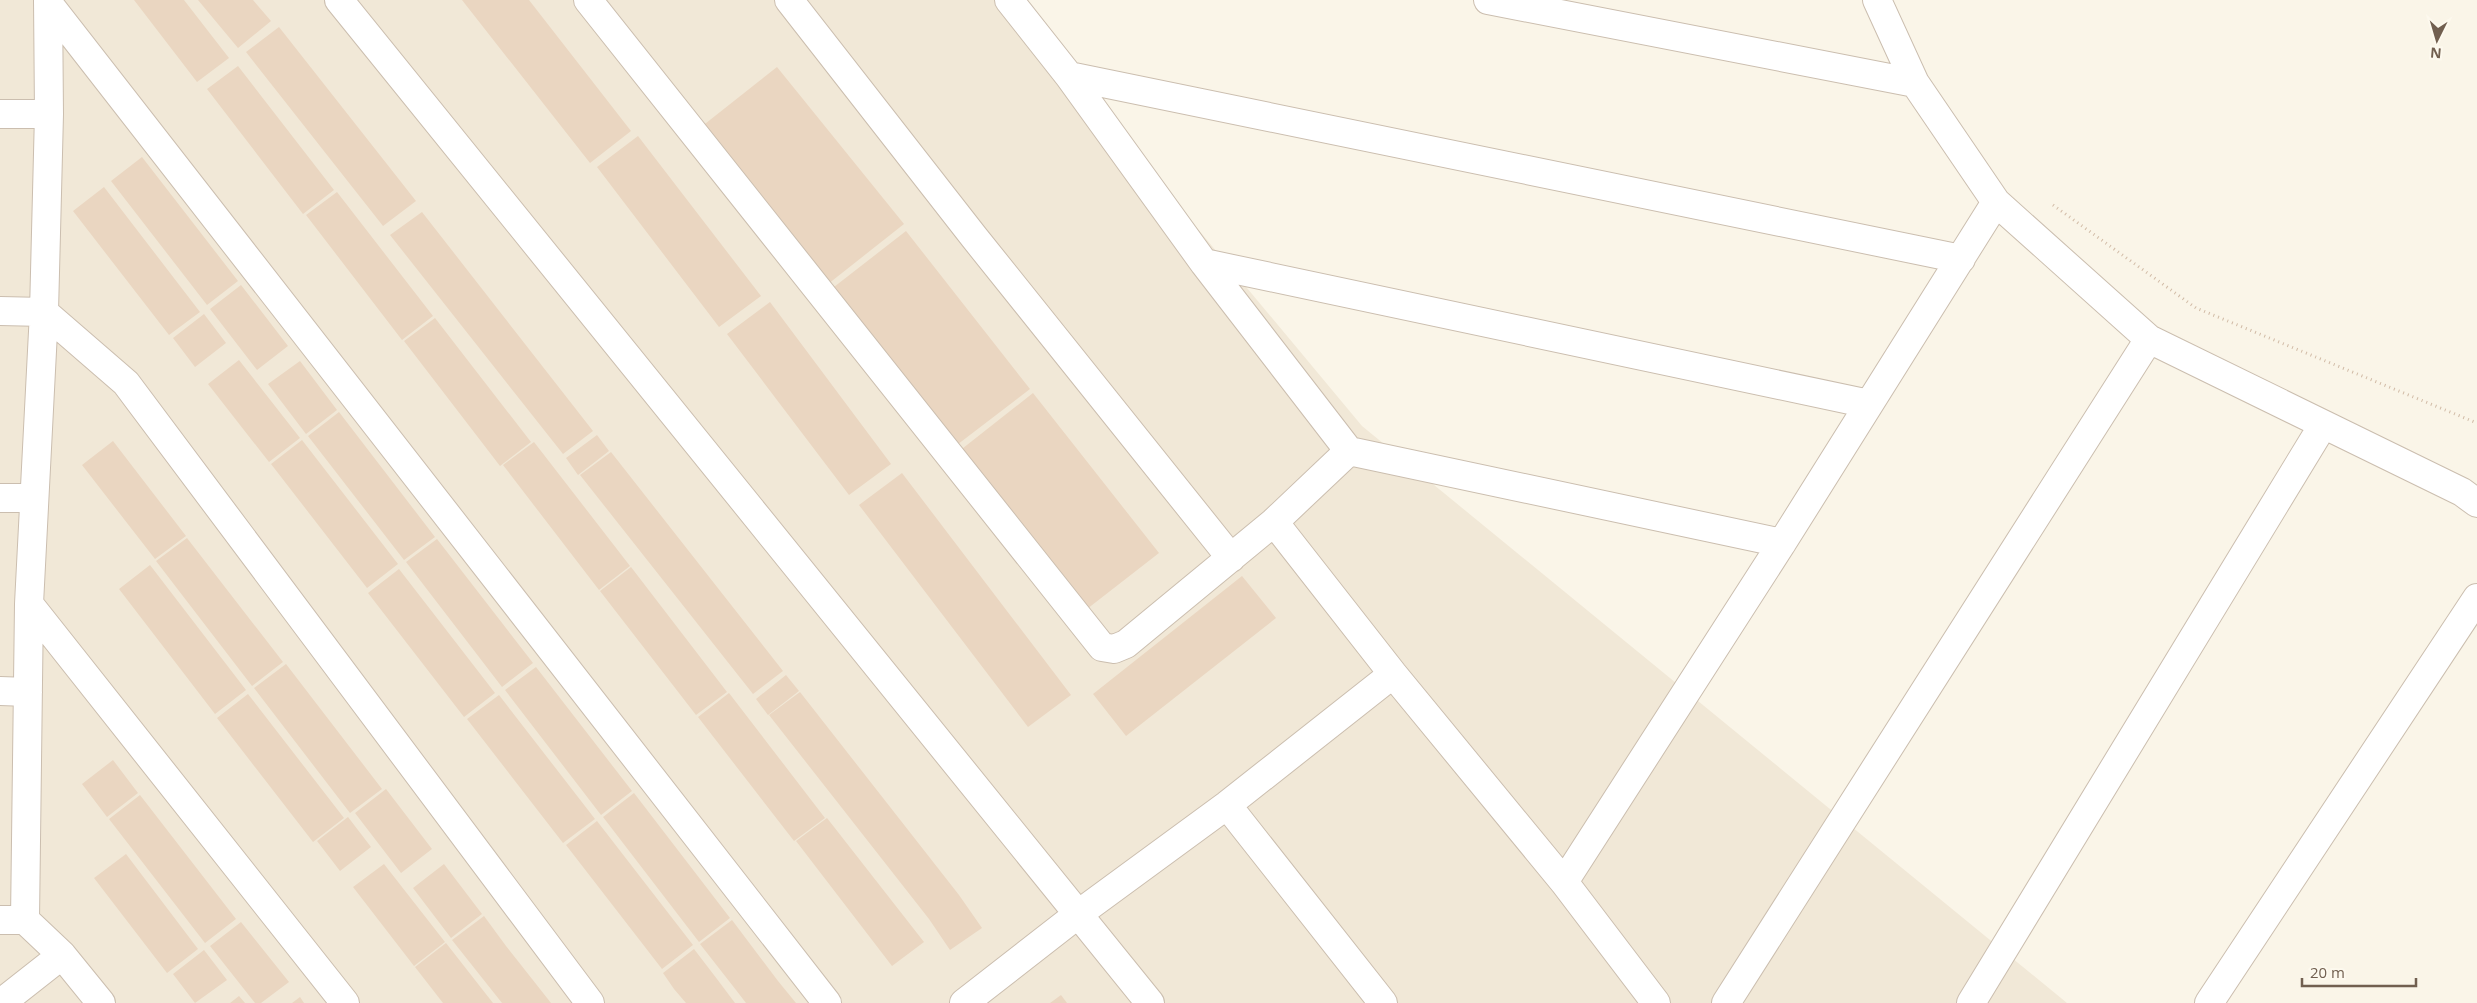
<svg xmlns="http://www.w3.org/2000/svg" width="2477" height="1003" font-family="'Open Sans',sans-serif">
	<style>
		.residential { fill: #f1e8d7 }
		.building { fill: #ead6c1 }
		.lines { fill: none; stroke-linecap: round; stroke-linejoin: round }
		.minor-casing { stroke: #cbbeaf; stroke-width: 30 }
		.path { stroke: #d1bba6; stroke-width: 3; stroke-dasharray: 1 4; stroke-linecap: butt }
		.minor { stroke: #fff; stroke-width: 28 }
	</style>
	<rect width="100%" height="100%" fill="#faf5e8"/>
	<!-- residential -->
	<path class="residential" d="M0 0H1007L1362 426 2067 1003H0Z"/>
	<!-- building -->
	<path class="building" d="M134 0H184L229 58 197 82Z
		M198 0H253L271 21 238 48Z
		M462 0H529L631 131 590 163Z
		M279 27 416 201 383 226 246 52Z
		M238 66 334 190 303 214 207 89Z
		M777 67 904 224 823 288 696 131Z
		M638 136 761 296 719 327 597 167Z
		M142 157 238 281 207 305 111 181Z
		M104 187 200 312 169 335 73 211Z
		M337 192 433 316 402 340 306 215Z
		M422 212 593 431 563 454 390 235Z
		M906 231 1030 389 949 451 825 294Z
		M241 285 288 346 257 370 210 309Z
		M770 302 891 464 849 495 727 334Z
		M204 314 226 343 195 367 173 338Z
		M435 318 531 442 500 466 404 341Z
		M239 360 300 438 269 462 208 384Z
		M300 361 337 410 306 434 268 384Z
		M1033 393 1159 553 1078 616 953 456Z
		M339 412 435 537 404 560 308 436Z
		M597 435 609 451 578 475 566 458Z
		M302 440 398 564 367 588 271 464Z
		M113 441 186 536 155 559 82 465Z
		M534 442 630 566 599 590 503 465Z
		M611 452 783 671 753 694 580 475Z
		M902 473 1071 695 1028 727 859 505Z
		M187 538 283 662 252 686 156 561Z
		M437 539 533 663 502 687 406 562Z
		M150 565 246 690 215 714 119 589Z
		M631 567 727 692 696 715 600 591Z
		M399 569 495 693 464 717 368 593Z
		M1242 576 1276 618 1126 736 1093 694Z
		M286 664 382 789 350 813 254 688Z
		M536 667 632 791 601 815 505 690Z
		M786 675 799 691 768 715 756 699Z
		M800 692 959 895 982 928 950 950 929 919 769 715Z
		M729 693 825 818 794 841 698 717Z
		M248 694 344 818 313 842 217 718Z
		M499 695 595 819 563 843 467 719Z
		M113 760 138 793 107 817 82 784Z
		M386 789 432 849 401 873 355 813Z
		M634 793 730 918 699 942 603 817Z
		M140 795 236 919 205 943 109 819Z
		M348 817 371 847 340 871 317 841Z
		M827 818 924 942 892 966 796 841Z
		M597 821 693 945 662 969 566 845Z
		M126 854 198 949 167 973 94 878Z
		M384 864 445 942 414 966 353 887Z
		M444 864 482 914 451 938 413 888Z
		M484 916 506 946 551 1003H502L475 969 452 940Z
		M732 920 778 981 796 1003H746L736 990 700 944Z
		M241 922 289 982 261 1003H255L210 946Z
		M446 943 482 989 493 1003H443L415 967Z
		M694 949 717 979 735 1003H686L674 989 663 973Z
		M204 950 227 980 195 1003 173 974Z
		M1061 995 1067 1003H1050Z
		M239 996 245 1003H230Z
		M300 997 304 1003H292Z"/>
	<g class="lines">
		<defs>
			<path id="minor" d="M339 0 1150 1003
				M588 0 1102 647 1114 649 1126 644 1274 522 1349 451
				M789 0 974 237 1231 558
				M1009 0 1069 76 1204 263 1349 451 1782 543
				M1488 0 1915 83
				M48 3 827 1003
				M1069 76 1961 259
				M0 114H49
				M1996 202 2149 339 2462 492 2477 503
				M1204 263 1869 404
				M0 311 44 312 126 383 590 1003
				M0 498H34
				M1274 522 1393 674 1564 882
				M29 604 345 1003
				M0 691 28 692
				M1227 805 1383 1003
				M0 920H25L62 955 101 1003
				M25 920 29 604 44 312 49 114 48 0
				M1 1003 62 955
				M964 1003 1077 915 1227 805 1393 674
				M1656 1003 1564 882 1782 543 1996 202 1915 83 1877 0
				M1726 1003 2149 339
				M1971 1003 2323 425
				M2209 1003 2477 598"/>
		</defs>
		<!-- minor casing -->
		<use href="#minor" class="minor-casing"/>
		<!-- path -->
		<path class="path" d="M2053 205 2196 308 2477 423"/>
		<!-- minor -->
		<use href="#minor" class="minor"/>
	</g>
	<!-- north arrow -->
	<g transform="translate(2437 40) rotate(185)" stroke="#fdf9ee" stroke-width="4" paint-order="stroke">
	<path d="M0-4L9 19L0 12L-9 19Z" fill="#715f4f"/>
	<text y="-8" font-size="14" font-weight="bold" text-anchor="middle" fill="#715f4f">N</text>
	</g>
	<!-- scale -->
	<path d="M2302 978v8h114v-8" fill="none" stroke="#715f4f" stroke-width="2.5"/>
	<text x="2310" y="978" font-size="15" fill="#715f4f" stroke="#fdf9ee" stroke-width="4" paint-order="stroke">20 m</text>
</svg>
